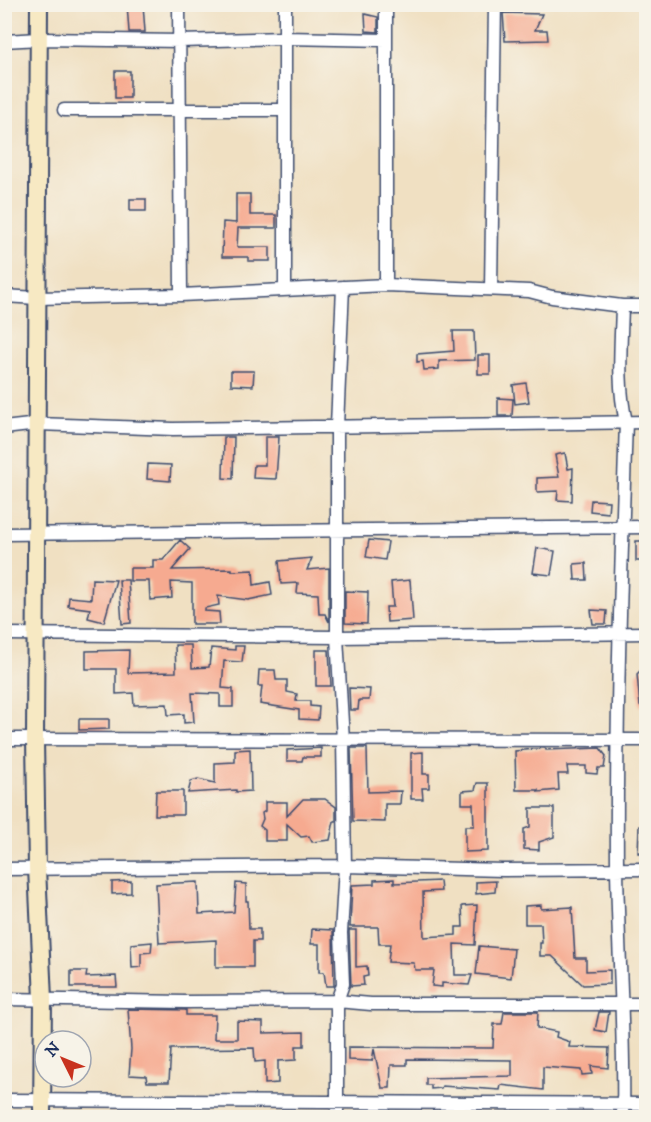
<svg xmlns="http://www.w3.org/2000/svg" width="651" height="1122" font-family="'IM FELL DW Pica',serif">
	<style>
		.building { fill: #f6aa90 }
		.lines { fill: none; stroke-linecap: round; stroke-linejoin: round }
		.street-casing { stroke: #3b4a6d; stroke-width: 15 }
		.secondary-casing { stroke: #3b4a6d; stroke-width: 20 }
		.street { stroke: #fff; stroke-width: 12 }
		.secondary { stroke: #f7e9c3; stroke-width: 16 }
	</style>
	<rect width="100%" height="100%" fill="#f7f3e8"/>
	<filter id="ink" filterUnits="userSpaceOnUse"><feTurbulence type="fractalNoise" baseFrequency=".0167" numOctaves="2"/><feDisplacementMap in="SourceGraphic" scale="12" xChannelSelector="R" yChannelSelector="G"/><feConvolveMatrix kernelMatrix="1 2 1 2 8 2 1 2 1" color-interpolation-filters="sRGB"/></filter>
	<filter id="wash" filterUnits="userSpaceOnUse"><feTurbulence type="fractalNoise" baseFrequency=".008" numOctaves="4" result="noise"/><feDisplacementMap in="SourceGraphic" scale="24" xChannelSelector="R" yChannelSelector="G"/><feGaussianBlur stdDeviation="1.35" result="paint"/><feColorMatrix in="noise" values="0 0 0 0 0 0 0 0 0 0 0 0 0 0 0 0 0 1.4 0 .05"/><feComposite in="paint" operator="in"/></filter>
	<g filter="url(#wash)">
		<rect width="100%" height="100%" fill="#f0e0c2"/>
		<g id="blocks">
			<!-- building -->
			<path class="building" d="M127 4H143L145 32H129Z
				M503 13 542 14 535 30H547L548 40 505 41Z
				M365 14 378 17V32L366 31Z
				M115 71H130V98H115Z
				M236 194H250V215H276V228H238L237 247H270V261H248V257H222L223 222 236 223Z
				M130 199H146V211H130Z
				M453 331H474L475 360 439 361V369L424 370 423 361 417 362V354L454 351Z
				M478 355H490V374H478Z
				M231 371H254L253 386 231 385Z
				M526 383 529 402 515 404 513 385Z
				M498 398 513 399 512 416H498Z
				M224 437H234L233 479 223 478Z
				M265 437H279L276 479 253 478 254 465H265Z
				M565 453 568 469 573 468 572 501 557 500 558 491 537 492V478L559 477 555 455Z
				M148 464 171 465 170 481 147 479Z
				M591 500 609 501 608 513 590 511Z
				M180 540 190 549 172 570 232 569V571L253 570 254 585 270 582 272 595 248 600 218 596 219 605 205 608V611L219 612 220 624H192V583L171 582 172 598 150 600 149 581H130V568H153V560H163Z
				M369 540 388 542 385 560 366 557Z
				M636 541H646V561H636Z
				M537 548 555 551 551 575 533 573Z
				M312 558 307 570 329 568V622L325 614H319L318 594 297 593 298 583 281 584 279 561Z
				M586 563 587 580H575L574 564Z
				M92 579 116 580 104 622 88 618 90 609 68 606 69 597 91 599Z
				M119 580H128L131 623 122 624Z
				M410 580 413 620 387 622 386 607H393L391 582Z
				M345 591 368 592 367 624 345 623Z
				M591 610 607 611 606 624H593Z
				M175 645H191L192 668 209 667 211 648 235 650V646H244L242 662 224 661 222 688 233 689V707H220V694L192 693 194 722 184 723V714L168 715 167 704 134 705 133 693 116 694V669H86V651L129 650 128 673 176 672Z
				M316 650H329L331 686H316Z
				M646 665V705L640 706 637 674Z
				M259 670H275L276 680H287V692L297 694 296 701H310V706L319 707 318 720 299 719V710L260 704 262 686H258Z
				M349 688 370 689 369 700H359L358 710H350Z
				M79 719H109V729L79 730Z
				M321 748V757H303L302 761H287V750Z
				M351 748H367L368 792 401 791 400 804H385V822L353 821Z
				M545 748 546 750 600 748 606 756 604 768H598L597 774 586 773V766H567L568 774H558L559 790 538 792V790H516L515 751Z
				M250 749 251 791 236 792V790L188 793 191 781 198 779 215 783V763L235 762V750Z
				M423 752V774H429V788H422L423 799H411V753Z
				M477 783H488V851L465 852V826H474L473 804H462V791L475 790Z
				M156 791H183V815H155Z
				M303 799H325L336 807V821H334L330 840 312 842 309 836 301 837 287 824V841H265V830L260 826 263 819 262 813 265 811V802H287V816Z
				M530 808H554V837L539 842V850L524 849V829L530 827Z
				M639 826H646V853H638Z
				M394 879V883L440 881 441 891 423 892 424 937 456 935V927H463L462 906 477 905 475 945 454 944 455 975H472L469 985 442 983V987L432 986 434 970H415L414 963 388 962 390 944H379L378 927H350L352 885 374 884V880Z
				M131 881V893L112 894V882Z
				M496 881 495 892 476 894V882Z
				M198 882 199 914 234 912 236 883 246 884V901H248L249 929H260V941H253V967H216V940L159 943 156 884Z
				M541 905V909L572 907 575 958H586V971L610 970V984L583 985 552 956H540V943H542L541 924H525V906Z
				M312 929 333 930 334 986H326L324 972H319V944H311Z
				M349 930H356V967L367 966 368 976 363 977 364 985 351 986Z
				M152 942 151 952 141 953V967L132 968 131 944Z
				M479 946 514 949 511 978 476 974Z
				M71 971H87L86 977 116 976 117 987H71Z
				M128 1009 186 1010V1015H215L214 1039H237V1021L263 1022V1033L304 1032V1046H296V1060L278 1061V1083L265 1084V1061L255 1062 254 1048 171 1049 169 1082H147L146 1076 129 1075 131 1049Z
				M504 1012H538L537 1028 557 1032 556 1037 570 1042 569 1047 609 1048 608 1068 591 1066 592 1074 582 1075 581 1070 543 1067V1090L501 1085 500 1090 442 1086 441 1088 431 1089V1085H426V1078L512 1076V1060L407 1059V1065H391L390 1088H382L374 1049 372 1061 348 1060V1047L493 1048 494 1024H502Z
				M599 1012H609L606 1032 595 1030Z"/>
		</g>
	</g>
	<g filter="url(#ink)">
		<use href="#blocks" fill-opacity="0" stroke="#3b4a6d" stroke-width="1.5"/>
		<g class="lines">
			<defs>
				<path id="street" d="M179 4 181 295
					M4 41 40 39 180 41 285 38 386 40
					M64 110H285
					M386 285V4
					M285 289V4
					M491 289 495 4
					M4 296 37 298 181 295 386 285 529 291 552 297 622 306C621 345 617 383 626 422 621 570 616 719 617 867 618 951 625 1034 623 1118
					M622 306H646
					M4 428 38 424 173 429 646 422
					M4 534 646 527
					M4 634 337 637 646 633
					M4 739 646 740
					M4 869 345 866 503 870 646 869
					M4 999 185 1002 337 1001 371 1004H646
					M4 1100 646 1104
					M337 1118V1001L343 984 341 933 345 866 343 740 337 637V426L343 287"/>
				<path id="secondary" d="M39 4 35 739 37 868 43 999 42 1118"/>
			</defs>
			<!-- street casing -->
			<use href="#street" class="street-casing"/>
			<!-- secondary casing -->
			<use href="#secondary" class="secondary-casing"/>
			<!-- street -->
			<use href="#street" class="street"/>
			<!-- secondary -->
			<use href="#secondary" class="secondary"/>
		</g>
	</g>
	<!-- margin -->
	<rect width="651" height="1122" fill="none" stroke="#f7f3e8" stroke-width="24"/>
	<!-- north arrow -->
	<g transform="translate(63 1059) rotate(313)"><circle r="28" fill="#f7f3e8" stroke="#9fa5b1" stroke-width="1.5"/>
	<path d="M0-4.5L10 22L0 15L-10 22Z" fill="#c8321e"/>
	<text y="-9" font-size="16" font-weight="bold" text-anchor="middle" fill="#1b2f5e">N</text>
	</g>
</svg>
